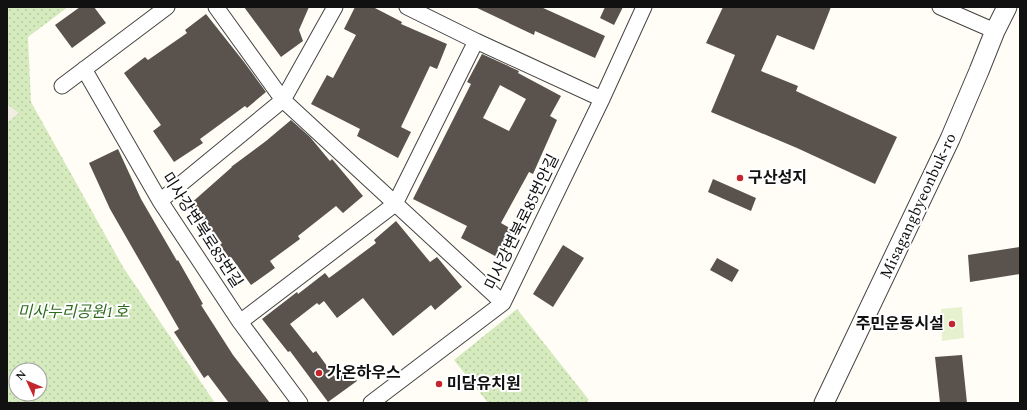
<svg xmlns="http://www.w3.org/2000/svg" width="1027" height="410" font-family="Spectral,'Noto Sans KR',serif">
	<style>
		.park { fill: url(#park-dots); fill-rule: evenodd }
		.pitch { fill: #e6f2cf }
		.plaza { fill: #f1ede2 }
		.building { fill: #5a524d; fill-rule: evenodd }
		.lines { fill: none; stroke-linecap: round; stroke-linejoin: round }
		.minor-casing { stroke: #444; stroke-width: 17 }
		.tertiary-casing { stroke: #444; stroke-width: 21 }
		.minor { stroke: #fff; stroke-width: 15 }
		.tertiary { stroke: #fff; stroke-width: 19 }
		.poi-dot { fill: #c4262e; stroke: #fff; stroke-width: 1.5 }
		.labels { text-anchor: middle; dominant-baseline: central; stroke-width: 4; stroke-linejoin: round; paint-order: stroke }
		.poi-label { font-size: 16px; font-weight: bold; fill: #111; stroke: #fff; text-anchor: start }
		.street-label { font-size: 16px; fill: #111; stroke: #fff }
		.park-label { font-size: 16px; font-style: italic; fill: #2f6b1f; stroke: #fff }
	</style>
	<defs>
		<pattern id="park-dots" width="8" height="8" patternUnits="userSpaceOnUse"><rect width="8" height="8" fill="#d5ebbd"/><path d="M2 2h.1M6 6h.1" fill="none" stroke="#b6c8a1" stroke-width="1.8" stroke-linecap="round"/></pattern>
	</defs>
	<rect width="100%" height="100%" fill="#fffdf5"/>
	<!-- park -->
	<path class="park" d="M8 7H68L28 37 31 102 123 267 215 403H7V8ZM16 370H40V394H16Z
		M517 309 589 400 586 403H488L454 360Z"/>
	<!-- pitch -->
	<path class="pitch" d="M962 307 964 338 942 341 941 309Z"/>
	<!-- plaza -->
	<path class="plaza" d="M7 104 19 113 7 123Z"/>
	<!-- building -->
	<path class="building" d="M80 7H94L106 23 72 48 55 25Z
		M244 7H309L299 30 303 41 281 57Z
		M355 7H373L402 22 401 24 447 44 437 69 430 66 401 127 411 132 398 158 357 136 360 129 311 104 327 75 333 78 356 35 344 29Z
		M475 7H541L605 36 595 58 535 31 534 35Z
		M605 7H623L614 25 600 18Z
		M723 7H831L814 50 777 35 761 71 798 86 796 91 897 137 875 184 797 148 711 112 735 55 706 43Z
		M206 14 244 62 266 92 247 108 245 106 200 139 203 143 174 162 153 131 161 125 124 73 145 57 148 60 187 33 185 30Z
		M482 54 519 71 518 73 561 96 550 116 557 120 533 174 529 172 501 223 513 230 497 257 461 238 467 226 413 199 471 84 467 82ZM500 85 526 99 509 131 483 118Z
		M291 120 310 137 330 161 332 159 363 196 343 213 336 206 298 236 300 239 270 261 275 268 251 285 231 257 229 258 220 245 222 243 189 205 232 167H231L266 141Z
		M118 149 141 199 177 261 178 260 203 304 201 305 233 355 270 403H229L208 375 204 378 174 332 179 329 110 209 89 163Z
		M713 179 756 198 751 211 708 192Z
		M396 221 430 262 437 257 462 287 435 310 431 305 393 336 363 298 337 318 324 301 319 305 317 303 290 324 313 353 316 351 335 377 347 368 357 381 328 402 290 351 288 352 262 319 297 292 298 294 325 273 329 278 376 243 374 240Z
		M563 245 584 258 553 307 533 294Z
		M1020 247V274L970 282 968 255Z
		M717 258 739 270 732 282 710 270Z
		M962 355 967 403H940L935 357Z"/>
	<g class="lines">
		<defs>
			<path id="minor" d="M216 7 283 100 503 303
				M407 7 476 41 602 99
				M940 7 995 31
				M84 69 160 201 240 322 300 403
				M62 86 167 7
				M160 201 283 100 335 7
				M240 322 395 204 476 41
				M371 403 503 303 602 99 644 7"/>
			<path id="tertiary" d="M824 403 950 139 979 71 995 31 1007 7"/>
		</defs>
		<!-- minor casing -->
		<use href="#minor" class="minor-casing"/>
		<!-- tertiary casing -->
		<use href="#tertiary" class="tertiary-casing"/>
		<!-- minor -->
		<use href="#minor" class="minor"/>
		<!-- tertiary -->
		<use href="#tertiary" class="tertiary"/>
	</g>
	<!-- markers -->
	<g class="poi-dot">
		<circle cx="740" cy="178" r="4"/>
		<circle cx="952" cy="324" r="4"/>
		<circle cx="319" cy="373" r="4"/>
		<circle cx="439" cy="384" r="4"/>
	</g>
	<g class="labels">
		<!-- poi labels -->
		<g class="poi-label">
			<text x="748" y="178">구산성지</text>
			<text x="944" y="324" text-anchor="end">주민운동시설</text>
			<text x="327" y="373">가온하우스</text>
			<text x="447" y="384">미담유치원</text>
		</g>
		<!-- street labels -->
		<g class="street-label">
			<text transform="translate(918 206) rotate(-65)">Misagangbyeonbuk-ro</text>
			<text transform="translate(522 222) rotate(-64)">미사강변북로85번안길</text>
			<text transform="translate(202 230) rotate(57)">미사강변북로85번길</text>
		</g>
		<!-- park labels -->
		<g class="park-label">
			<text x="73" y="312">미사누리공원1호</text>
		</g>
	</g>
	<!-- border -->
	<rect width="1027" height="410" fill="none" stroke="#111111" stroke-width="16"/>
	<!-- north arrow -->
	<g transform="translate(28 382) rotate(314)"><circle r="19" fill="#ffffff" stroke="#a0a0a0"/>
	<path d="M0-3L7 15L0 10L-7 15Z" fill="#c4262e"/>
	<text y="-6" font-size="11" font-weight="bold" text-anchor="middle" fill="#111111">N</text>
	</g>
</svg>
